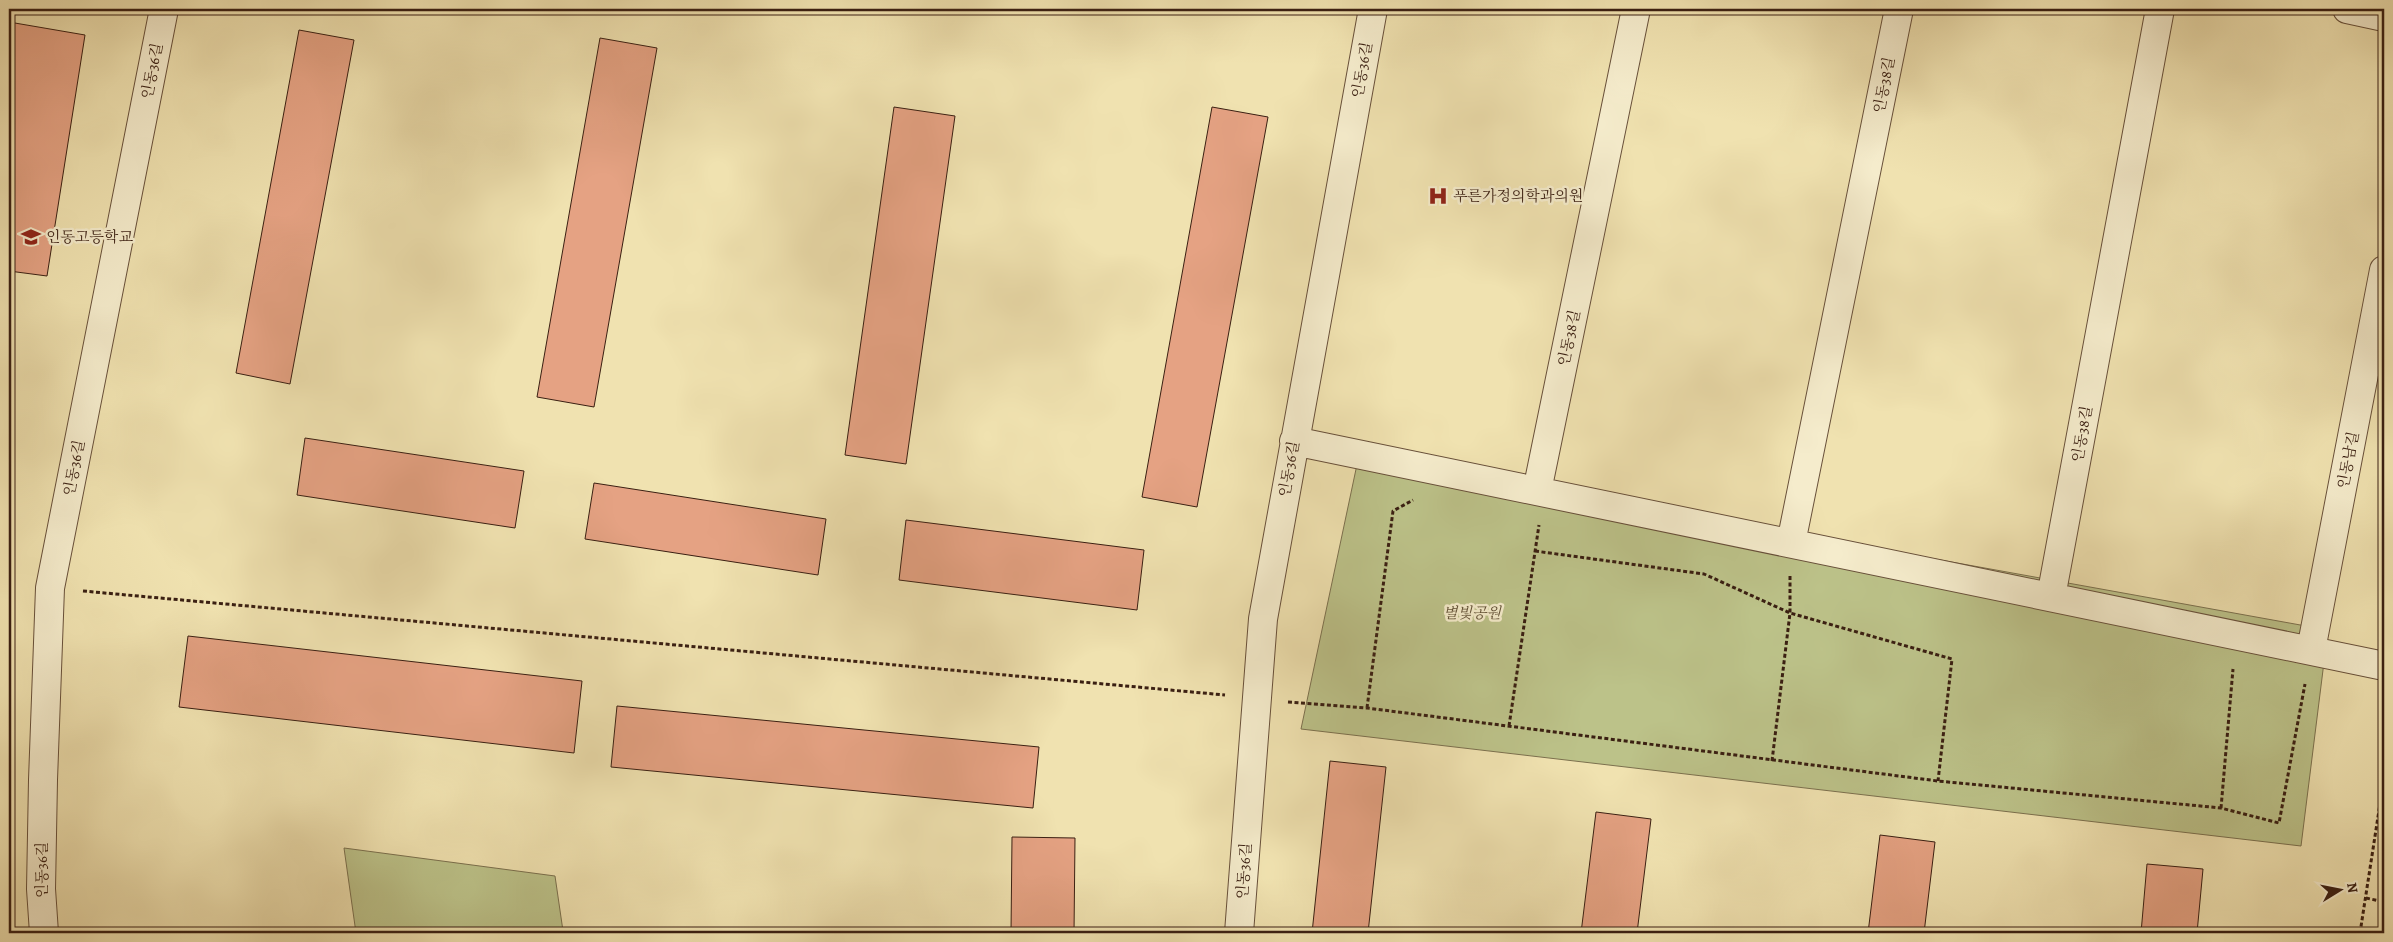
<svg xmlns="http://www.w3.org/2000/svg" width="2393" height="942" font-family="Alegreya,'Noto Serif KR',serif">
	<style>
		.green { fill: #bcc289; stroke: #7b704e }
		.building { fill: #e5a283; stroke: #3a1f12 }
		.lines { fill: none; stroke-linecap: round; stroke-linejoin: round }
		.minor-casing { stroke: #68503a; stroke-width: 30 }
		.path { stroke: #3a1f12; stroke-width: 3; stroke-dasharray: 4 2.5; stroke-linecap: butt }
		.minor { stroke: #f5eccc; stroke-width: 28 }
		.labels { text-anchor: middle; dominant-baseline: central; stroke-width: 5; stroke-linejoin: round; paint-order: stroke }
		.street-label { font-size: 15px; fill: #3a1f12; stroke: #f5eccc }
		.poi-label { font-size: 15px; fill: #3a1f12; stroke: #f5eccc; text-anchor: start }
		.park-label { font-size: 15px; font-style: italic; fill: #615036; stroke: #f5eccc }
	</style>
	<rect width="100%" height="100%" fill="#f0e2b0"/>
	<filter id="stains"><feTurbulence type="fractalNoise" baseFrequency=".004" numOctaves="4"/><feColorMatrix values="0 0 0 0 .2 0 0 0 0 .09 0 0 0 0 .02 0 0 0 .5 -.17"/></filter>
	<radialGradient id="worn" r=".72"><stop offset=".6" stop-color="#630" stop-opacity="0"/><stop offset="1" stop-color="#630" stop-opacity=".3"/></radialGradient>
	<!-- green -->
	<path class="green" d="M1359 455 2328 630 2301 846 1301 729Z
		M344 848 555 876 563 931 546 933H356Z"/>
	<!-- building -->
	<path class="building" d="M9 22 85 35 47 276 9 271Z
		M299 30 354 40 290 384 236 373Z
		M600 38 657 48 594 407 537 397Z
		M894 107 955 116 906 464 845 455Z
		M1212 107 1268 117 1197 507 1142 497Z
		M305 438 524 471 515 528 297 495Z
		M594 483 826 519 818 575 585 539Z
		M906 520 1144 550 1137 610 899 580Z
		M188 636 582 681 574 753 179 707Z
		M617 706 1039 747 1033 808 611 767Z
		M1330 761 1386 767 1368 933H1312Z
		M1596 812 1651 819 1637 933H1581Z
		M1880 835 1935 842 1924 933H1868Z
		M1012 837 1075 838 1074 933H1011Z
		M2147 864 2203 869 2197 933H2141Z"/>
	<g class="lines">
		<defs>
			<path id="minor" d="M2347 9 2384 17
				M1294 441 2384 666
				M1537 491 1636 9
				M1791 543 1899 9
				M2051 597 2160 9
				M2311 650 2384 270
				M44 933 41 889 43 780 50 588 164 9
				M1239 933 1263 619 1373 9"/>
		</defs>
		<!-- minor casing -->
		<use href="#minor" class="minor-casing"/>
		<!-- path -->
		<path class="path" d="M1535 551 1704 574 1790 613 1952 659 1938 781
			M83 591 1225 695
			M1288 702 1367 708 1938 781 2221 808 2279 823 2305 684
			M1367 708 1393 511 1413 500
			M1509 726 1539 525
			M1772 761 1790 613V576
			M2221 808 2233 669
			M2366 898 2384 902
			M2360 933 2384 778"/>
		<!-- minor -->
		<use href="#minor" class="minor"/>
	</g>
	<!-- icons -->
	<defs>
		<symbol id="hospital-bare" viewBox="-9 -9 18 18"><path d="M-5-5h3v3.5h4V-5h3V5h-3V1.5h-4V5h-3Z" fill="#8f2418" stroke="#f5eccc" stroke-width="2.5" paint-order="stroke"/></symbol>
		<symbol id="school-bare" viewBox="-9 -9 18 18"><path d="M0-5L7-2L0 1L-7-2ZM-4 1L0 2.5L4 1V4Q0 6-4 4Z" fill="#8f2418" stroke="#f5eccc" stroke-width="2.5" paint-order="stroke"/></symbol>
	</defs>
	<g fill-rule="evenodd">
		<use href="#hospital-bare" x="1424" y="182" width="28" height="28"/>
		<use href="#school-bare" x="17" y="223" width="28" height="28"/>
	</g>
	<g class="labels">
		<!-- street labels -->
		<g class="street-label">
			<text transform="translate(1362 70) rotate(-80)">인동36길</text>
			<text transform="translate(152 71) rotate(-79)">인동36길</text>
			<text transform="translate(1884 85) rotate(-79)">인동38길</text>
			<text transform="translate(1569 338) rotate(-78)">인동38길</text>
			<text transform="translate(2082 434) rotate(-80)">인동38길</text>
			<text transform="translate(2348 460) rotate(-79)">인동남길</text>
			<text transform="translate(74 468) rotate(-79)">인동36길</text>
			<text transform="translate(1289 469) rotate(-80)">인동36길</text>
			<text transform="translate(42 870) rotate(-90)">인동36길</text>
			<text transform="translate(1244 871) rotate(-86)">인동36길</text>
		</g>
		<!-- poi labels -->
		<g class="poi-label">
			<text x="1453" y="196">푸른가정의학과의원</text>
			<text x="46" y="237">인동고등학교</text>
		</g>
		<!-- park labels -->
		<g class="park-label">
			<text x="1472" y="613">별빛공원</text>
		</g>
	</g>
	<!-- margin -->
	<rect width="2393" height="942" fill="none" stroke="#f0e2b0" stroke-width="30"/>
	<rect x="10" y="10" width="2373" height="922" fill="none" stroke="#3a1f12" stroke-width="2.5"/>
	<rect x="15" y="15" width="2363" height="912" fill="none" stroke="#3a1f12"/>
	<!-- north arrow -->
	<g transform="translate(2340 890) rotate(80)" stroke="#f5eccc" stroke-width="4" paint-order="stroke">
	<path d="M0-4L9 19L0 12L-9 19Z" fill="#3a1f12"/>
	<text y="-8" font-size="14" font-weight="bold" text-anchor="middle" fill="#3a1f12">N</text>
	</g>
	<rect width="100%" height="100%" filter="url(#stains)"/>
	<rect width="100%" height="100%" fill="url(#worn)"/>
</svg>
